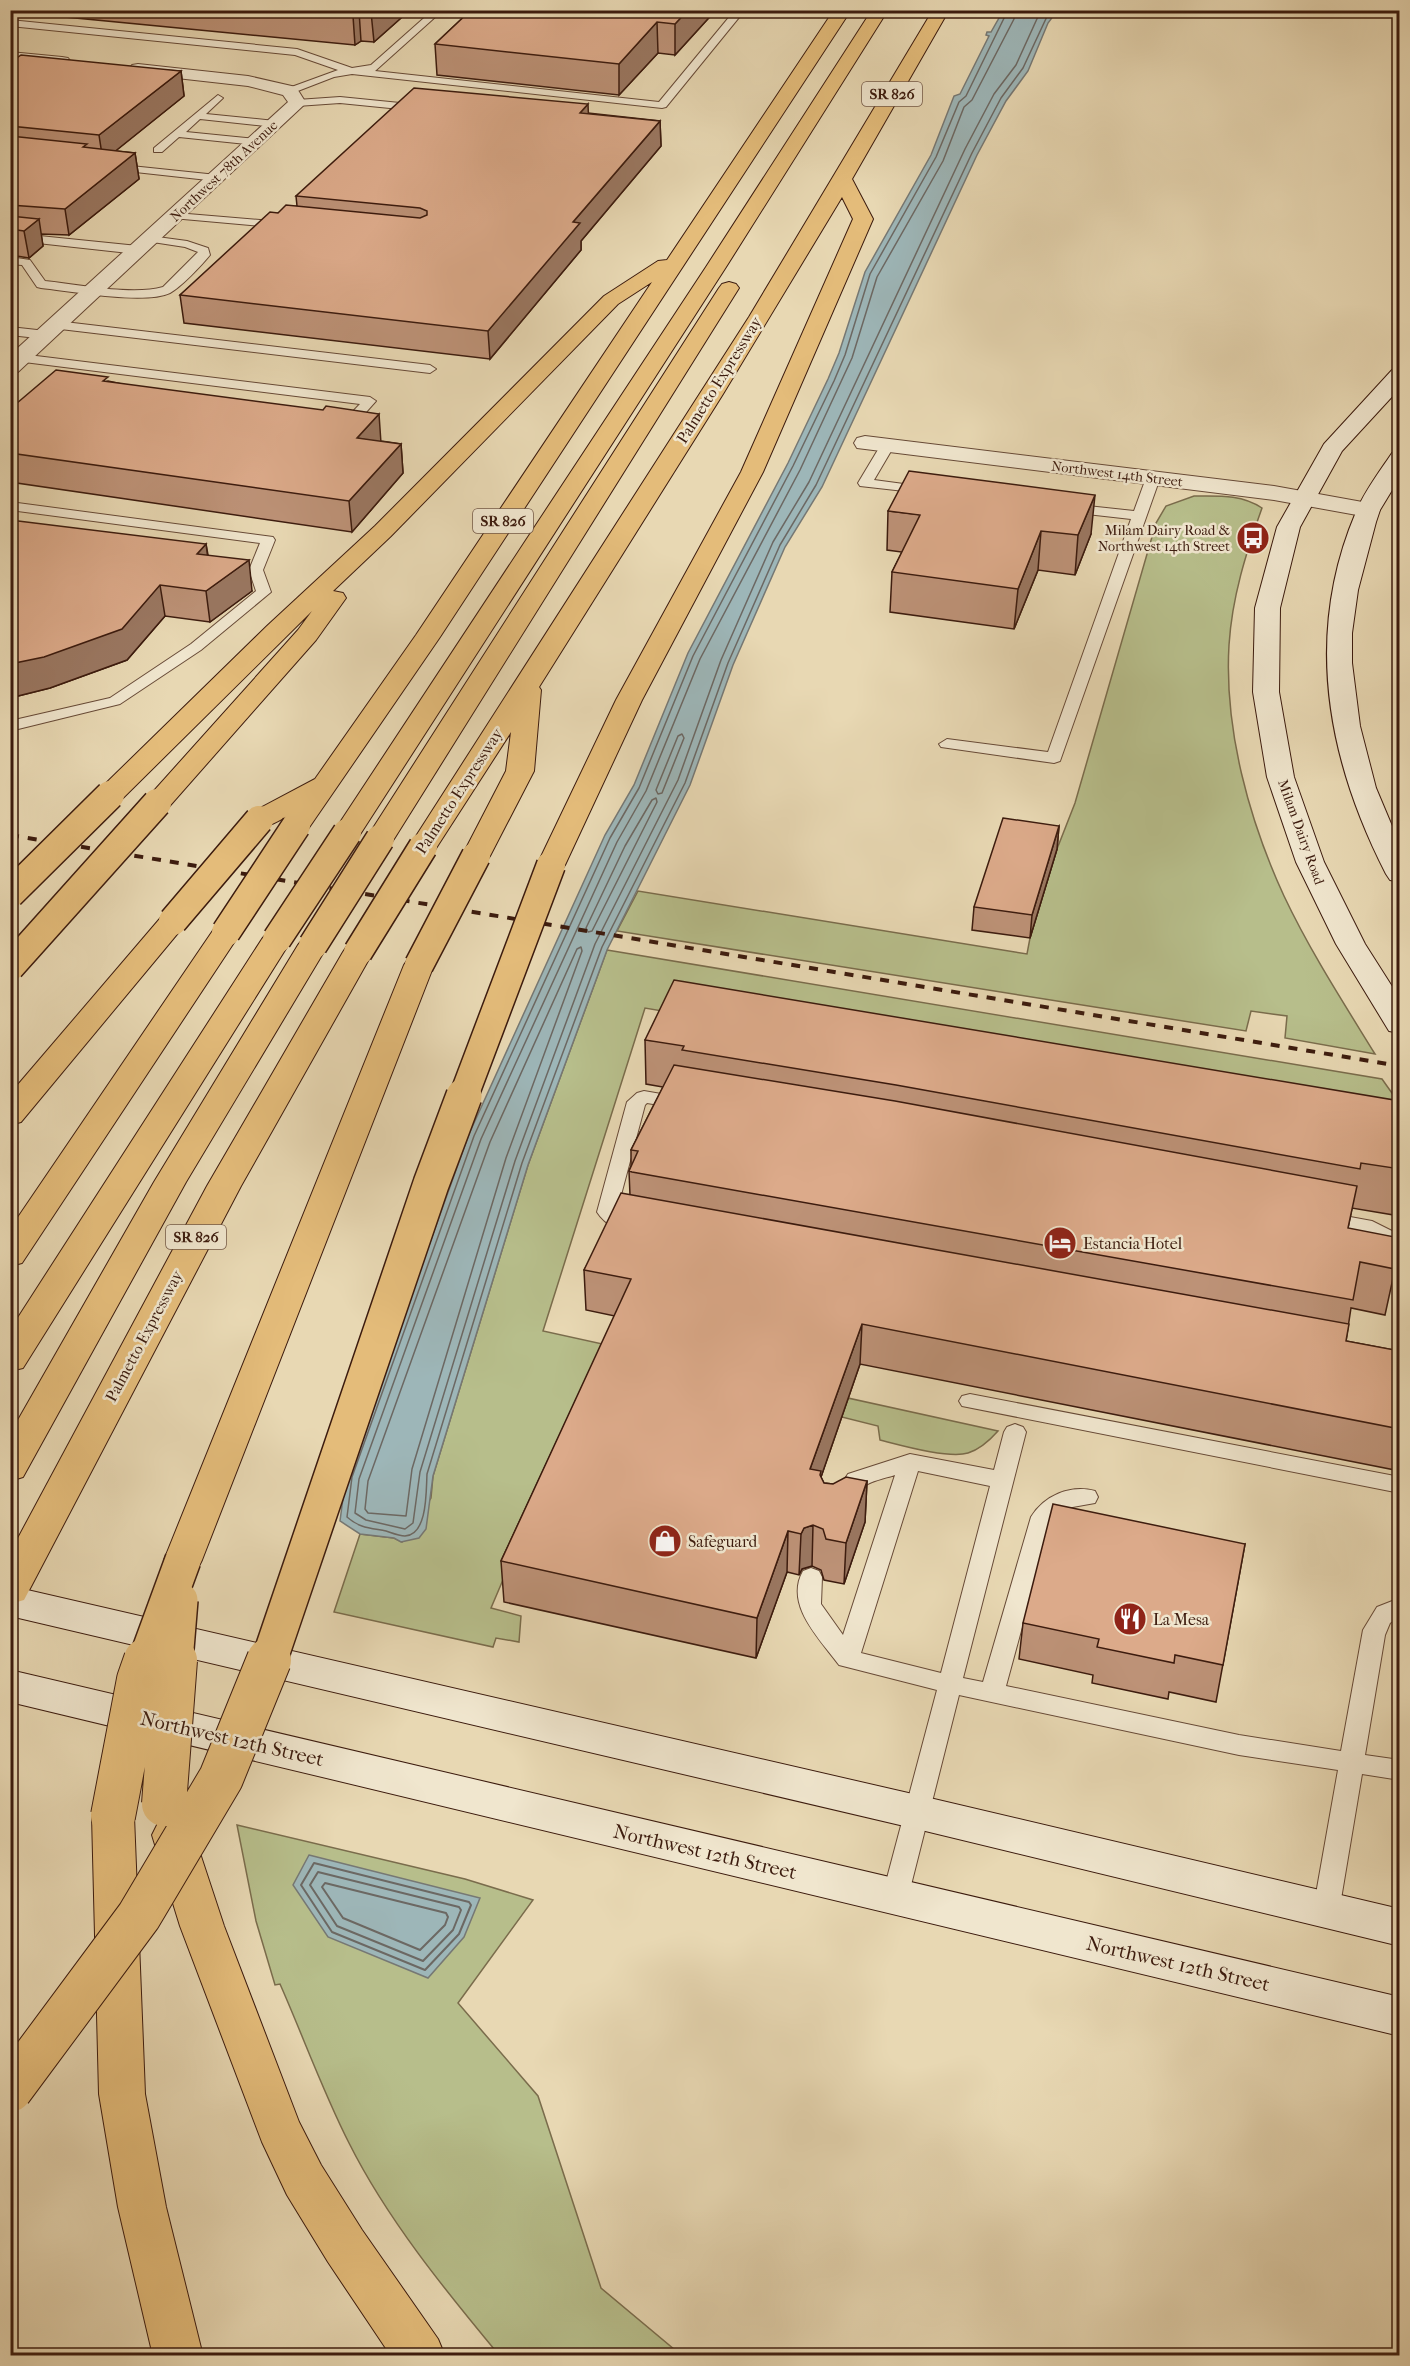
<svg xmlns="http://www.w3.org/2000/svg" width="1410" height="2366" font-family="'IM FELL French Canon',serif">
	<style>
		.green { fill: #b7be8b; stroke: #7a6c4c; stroke-width: 1.5 }
		.water { fill: #9db6b8; stroke: #767874; stroke-width: 1.5 }
		.lines { fill: none; stroke-linecap: round; stroke-linejoin: round }
		.shore-far1 { stroke: #6c6863; stroke-width: 1.5 }
		.shore { stroke: #6c6863; stroke-width: 2 }
		.lane-casing { stroke: #674a37; stroke-width: 2 }
		.street-casing { stroke: #674a37; stroke-width: 2 }
		.secondary-casing { stroke: #3c1b0e; stroke-width: 2 }
		.highway-casing { stroke: #3c1b0e; stroke-width: 2 }
		.lane { fill: #f0e6ce; fill-rule: evenodd }
		.street { fill: #f0e6ce; fill-rule: evenodd }
		.secondary { fill: #f0e6ce; fill-rule: evenodd }
		.highway { fill: #e4bc7a; fill-rule: evenodd }
		.rail { stroke: #3c1b0e; stroke-width: 4; stroke-dasharray: 9 9; stroke-linecap: butt }
		.highway-bridge-far2-casing { stroke: #3c1b0e; stroke-width: 31; stroke-linecap: butt }
		.highway-bridge-far1-casing { stroke: #3c1b0e; stroke-width: 38; stroke-linecap: butt }
		.highway-bridge-casing { stroke: #3c1b0e; stroke-width: 46; stroke-linecap: butt }
		.highway-bridge-far2 { stroke: #e4bc7a; stroke-width: 28 }
		.highway-bridge-far1 { stroke: #e4bc7a; stroke-width: 35 }
		.highway-bridge { stroke: #e4bc7a; stroke-width: 44 }
		.wall { fill: #bd9277; stroke: #3c1b0e; stroke-width: 1.5 }
		.shaded-wall { fill: #9a7761; stroke: #3c1b0e; stroke-width: 1.5 }
		.building { fill: #dcaa8a; stroke: #3c1b0e; stroke-width: 1.5 }
		.labels { text-anchor: middle; dominant-baseline: central; stroke-width: 5; stroke-linejoin: round; paint-order: stroke }
		.far-street-label { font-size: 14px; fill: #3c1b0e; stroke: #f0e6ce }
		.far-poi-label { font-size: 14px; fill: #3c1b0e; stroke: #f0e6ce; text-anchor: end }
		.shield { fill: #f0e6ce; stroke: #725848; stroke-width: 1.5 }
		.shield-label { font-size: 15px; font-weight: bold; fill: #3c1b0e }
		.street-label { font-size: 16px; fill: #3c1b0e; stroke: #f0e6ce }
		.poi-label { font-size: 16px; fill: #3c1b0e; stroke: #f0e6ce; text-anchor: start }
		.near-street-label { font-size: 20px; fill: #3c1b0e; stroke: #f0e6ce }
	</style>
	<rect width="100%" height="100%" fill="#e8d8b3"/>
	<filter id="stains"><feTurbulence type="fractalNoise" baseFrequency=".00333" numOctaves="4"/><feColorMatrix values="0 0 0 0 .2 0 0 0 0 .09 0 0 0 0 .02 0 0 0 .5 -.17"/></filter>
	<radialGradient id="worn" r=".72"><stop offset=".6" stop-color="#630" stop-opacity="0"/><stop offset="1" stop-color="#630" stop-opacity=".3"/></radialGradient>
	<!-- green -->
	<path class="green" d="M1194 496C1218 496 1241 494 1262 508 1246 553 1232 597 1229 645 1224 729 1249 820 1284 896 1310 951 1343 1002 1375 1054L1285 1038 1287 1016 1251 1011 1246 1031 617 931 638 891 1027 954 1030 938 1057 849 1075 803 1156 523 1166 506Z
		M607 950 1382 1079 1399 1103V1137L645 1008 543 1331 998 1431C990 1440 981 1449 968 1453 949 1459 900 1445 880 1440L878 1426 842 1417 514 1554 491 1608 521 1616 519 1642 496 1638 493 1647 334 1612 360 1534 394 1538 402 1542 431 1498 433 1476 528 1165Z
		M237 1825 465 1879 533 1900 458 2003 538 2096 601 2288 681 2355H499C445 2290 387 2219 349 2143 323 2092 303 2036 280 1984L275 1985 256 1921Z"/>
	<!-- water -->
	<path class="water" d="M1003 11H1057L1048 23 1028 71 1006 101 977 155 822 487 785 547 733 665 690 785 607 950 528 1165 433 1476 426 1529 419 1538 401 1542 394 1538 360 1534 340 1521 346 1476 469 1134 605 835 634 785 688 653 788 463 828 379 839 353 865 272 931 155 954 96 960 94 989 36 986 35 987 32H991Z
		M309 1855 480 1898 464 1937 428 1978 328 1937 293 1885Z"/>
	<g class="lines">
		<!-- shore-far1 -->
		<path class="shore-far1" d="M1008 10 966 96 959 102 936 157 870 274 845 355 834 381 793 466 693 656 639 788 610 838 474 1136 352 1477 347 1517C359 1528 371 1528 386 1531 392 1533 399 1536 405 1536 428 1535 426 1490 427 1474L522 1163 602 947 685 783 728 663 780 545 816 485 972 153 1001 98 1023 68 1050 10
			M1015 10 1014 19 972 100 964 107 943 161 877 277 852 358 800 470 700 659 646 791 617 842 481 1139 359 1479 355 1513 366 1520 405 1529 413 1523 420 1472 515 1161 595 944 678 780 721 660 773 542 809 482 965 149 994 94 1016 65 1041 10
			M682 734 684 738 662 793 658 794 656 790 678 736Z
			M656 798 657 802 592 931 588 932 586 928 625 846 652 800Z
			M581 947 582 951 506 1158 412 1469 406 1516 368 1513 365 1509 368 1481 490 1142 577 949Z"/>
		<!-- shore -->
		<path class="shore" d="M314 1863 469 1902 471 1905 459 1934 425 1970 332 1932 301 1885Z
			M318 1872 459 1907 461 1910 453 1930 423 1961 337 1926 310 1885Z
			M325 1883 446 1913 448 1917 445 1925 420 1950 343 1918 322 1887Z"/>
		<defs>
			<path id="lane" d="M433 10H443L375 71 659 102 735 10H745L666 107 662 108 352 74 334 77 290 94 285 91 286 89 338 70 295 55 10 26V20L297 49 352 68 371 65Z
				M218 95 223 98 206 114 275 121 280 124 275 127 200 119 186 132 256 139 261 142 256 145 179 137 162 152H154V148Z
				M340 97 420 105 425 108 420 111 340 103 297 106 292 103 297 100Z
				M112 164 217 175 223 178 217 181 108 169V165Z
				M176 213 284 222 290 225 284 228 172 218 170 216Z
				M10 233 138 246 144 250 138 254 10 240Z
				M150 236 187 241 208 248 210 255C202 265 180 288 170 293 144 305 71 291 41 288L37 287 22 265 10 264V257L30 260 45 281C77 284 132 296 163 287L198 252 185 247 146 241 144 239Z
				M56 321 430 365 436 369 430 373 52 328 50 325 52 322Z
				M10 327 46 331 52 335 46 339 10 335Z
				M20 354 370 397 376 401 351 429 346 430 339 426 360 404 16 361 14 358 16 355Z
				M887 442 894 446 874 480 926 487 931 488 933 491 931 494 860 486 858 483 882 443Z
				M1153 474 1160 478 1060 761 1054 763 941 747 939 744 947 739 1048 752 1131 519 1069 512 1062 508 1069 504 1134 511 1146 478Z
				M10 502 273 537 275 540 263 570 271 592 201 650 120 704 10 731V721L110 698 191 644 256 591 249 570 260 543 10 510Z
				M644 1091 690 1099 692 1103 690 1107 683 1109 647 1103 645 1105 617 1210 639 1221 642 1226 639 1231C624 1235 605 1225 597 1212L627 1102 637 1093Z
				M1323 1212 1372 1221 1400 1235V1249L1360 1232 1316 1223 1313 1218 1316 1213Z
				M970 1394 1400 1477V1493L962 1406 959 1401 962 1396Z
				M1015 1424 1023 1427 1026 1432 963 1678 983 1682 1031 1517C1044 1496 1070 1484 1095 1491L1098 1497 1095 1503 1067 1508 1050 1524 1006 1686 1239 1735 1341 1751 1363 1630 1377 1607 1400 1598V1616L1390 1623 1385 1635 1365 1755 1400 1760V1780L1362 1774 1339 1911 1335 1919 1326 1922 1317 1919 1313 1911 1338 1770 1239 1755 959 1695 908 1897 904 1905 895 1908 886 1905 882 1897 937 1690 839 1665C820 1639 784 1605 803 1571L811 1568 819 1571 822 1577 821 1604 843 1635 895 1475C886 1478 870 1481 863 1487 852 1497 852 1511 834 1506L831 1500 848 1474 910 1454 994 1470 1004 1432 1007 1427ZM918 1471 990 1486 941 1673 861 1653Z"/>
			<path id="street" d="M10 52 62 57 68 58 71 62 68 66 62 67 10 62Z
				M138 64 248 76 296 87 306 103 18 372 10 373V355L288 102 283 95 248 86 132 73 129 69 132 65Z
				M865 436 1274 486 1368 503 1376 505 1380 510 1376 515 1368 517 1274 500 857 448 854 443 857 438Z"/>
			<path id="secondary" d="M1400 369V388L1342 451 1300 527 1280 608 1279 692 1294 777 1324 862 1365 944 1400 999V1033L1389 1031 1336 944 1296 862 1267 777 1253 692 1255 608 1277 527 1324 444 1392 370Z
				M1400 451V477L1380 510 1376 522 1358 590 1352 633V663L1360 726 1376 788 1400 845V882L1390 880 1386 874C1327 759 1304 634 1356 512 1364 492 1380 471 1392 453Z
				M10 1586 917 1795 1400 1909V1946L917 1829 10 1616Z
				M10 1670 1400 1997V2036L10 1702Z"/>
			<path id="highway" d="M834 10H851L440 637 306 832 296 834 286 832 282 826 291 814C276 822 266 830 249 826L245 820 249 814 315 779 416 635 652 282 618 304 391 536 333 591 343 593 346 598 316 640 167 809 157 811 147 809 143 803 298 630 312 611 120 801 110 803 100 801 96 795 100 789 267 626 375 526 604 296 658 261 667 260Z
				M872 10H888L726 267 361 833 357 839 347 841 337 839 333 833 706 267Z
				M933 10H949L852 179 873 219 763 472 642 700 565 865 561 871 551 874 541 871 537 865 616 700 741 472 853 219 842 197 723 394 539 687 541 690 534 771 490 856 486 862 476 865 466 862 462 856 506 771 511 732 433 853 423 855 413 853 409 847 749 317Z
				M729 282 736 284 739 288 394 839 390 845 380 847 370 845 366 839 719 288 722 284Z
				M173 912 183 915 188 921 183 927 21 1122 10 1125V1094L163 915Z
				M226 923 236 926 241 932 22 1263 10 1266V1229L216 926Z
				M277 930 287 933 292 939 23 1368 10 1371V1330L262 939 267 933Z
				M313 936 323 939 328 945 186 1182 23 1477 10 1481V1434L154 1182 298 945 303 939Z
				M358 943 369 946 373 952 241 1186 24 1600 10 1604V1553L207 1186 343 952 347 946Z
				M419 956 430 959 434 965 202 1560 197 1570 183 1574 169 1570 164 1560 404 965 408 959Z
				M113 1799 128 1804 134 1816 145 2094 166 2207 203 2356H153L118 2207 99 2094 92 1816 98 1804Z
				M173 1818 188 1823 194 1835 224 1926 299 2122 321 2165 362 2230 438 2339 445 2356H391L328 2262 287 2195 262 2142 180 1926 152 1835 158 1823Z"/>
		</defs>
		<!-- lane casing -->
		<use href="#lane" class="lane-casing"/>
		<!-- street casing -->
		<use href="#street" class="street-casing"/>
		<!-- secondary casing -->
		<use href="#secondary" class="secondary-casing"/>
		<!-- highway casing -->
		<use href="#highway" class="highway-casing"/>
		<!-- lane -->
		<use href="#lane" class="lane"/>
		<!-- street -->
		<use href="#street" class="street"/>
		<!-- secondary -->
		<use href="#secondary" class="secondary"/>
		<!-- highway -->
		<use href="#highway" class="highway"/>
		<!-- rail -->
		<path class="rail" d="M10 835 1400 1066"/>
		<defs>
			<path id="highway-bridge-far2" d="M10 894 110 795
				M173 921 259 820
				M226 932 296 826
				M277 939 347 833
				M313 945 380 839
				M358 952 423 847
				M419 965 476 856
				M10 967 157 803
				M463 1098 551 865"/>
			<path id="highway-bridge-far1" d="M146 1661 183 1560
				M175 1661 180 1600
				M269 1661 431 1184 464 1096"/>
			<path id="highway-bridge" d="M164 1804 175 1660
				M113 1816 139 1680 146 1660
				M10 2090 139 1916 221 1778 269 1660"/>
		</defs>
		<!-- highway-bridge-far2 casing -->
		<use href="#highway-bridge-far2" class="highway-bridge-far2-casing"/>
		<!-- highway-bridge-far1 casing -->
		<use href="#highway-bridge-far1" class="highway-bridge-far1-casing"/>
		<!-- highway-bridge casing -->
		<use href="#highway-bridge" class="highway-bridge-casing"/>
		<!-- highway-bridge-far2 -->
		<use href="#highway-bridge-far2" class="highway-bridge-far2"/>
		<!-- highway-bridge-far1 -->
		<use href="#highway-bridge-far1" class="highway-bridge-far1"/>
		<!-- highway-bridge -->
		<use href="#highway-bridge" class="highway-bridge"/>
	</g>
	<!-- wall -->
	<path class="wall" d="M45 10H410L374 42 361 41 355 45 55 16V11Z
		M471 10H716L675 55 658 53 619 95 437 75 435 44Z
		M10 63 181 71 184 96 115 151 135 153 139 179 69 235 41 234 43 246 29 258 16 256 17 267 10 273Z
		M588 113 660 121 661 146 581 241V250L490 359 184 323 180 295 278 213 297 206 296 196Z
		M108 381 381 441 401 444 403 473 352 532 10 482V409Z
		M888 511 1091 534 1075 575 1038 570 1014 629 890 612 892 572 902 552 887 550Z
		M206 544 208 555 252 591 210 622 165 616 127 660 50 688 10 698Z
		M1059 826 1057 849 1030 938 972 930 974 907Z
		M645 1040 1400 1101V1216L1352 1208 1348 1228 1395 1269 1385 1315 1351 1308 1346 1341 1400 1351V1471L860 1364 821 1477 824 1483 833 1484 867 1481 865 1522 844 1584 824 1580 821 1570 812 1566 802 1569 799 1575 787 1572 756 1658 504 1602 501 1561 615 1316 586 1310 584 1270 630 1195 629 1171 631 1166V1150L663 1087 646 1084Z
		M1245 1544 1216 1702 1169 1692 1168 1699 1092 1683 1093 1675 1019 1659 1023 1623Z
		M1400 1676V1707H1399Z"/>
	<!-- shaded-wall -->
	<path class="shaded-wall" d="M374 10H410L374 42 371 12Z
		M688 10H716L675 55V24Z
		M359 11 361 41 355 45 353 16Z
		M657 22 658 53 619 95V64Z
		M181 71 184 96 103 161 99 135Z
		M588 104 589 129 580 113Z
		M660 121 661 146 581 241V250L490 359 488 331 573 222Z
		M135 153 139 179 69 235 65 209Z
		M39 219 43 246 29 258 24 231Z
		M13 240 17 267 10 273V242Z
		M379 414 381 443 357 438Z
		M401 444 403 473 352 532 349 501Z
		M1095 495 1091 534 1075 575 1078 535Z
		M1041 531 1038 570 1014 629 1018 589Z
		M206 544 210 575 197 554Z
		M249 560 252 591 210 622 206 591Z
		M160 585 165 616 127 660 50 688 10 698V664Z
		M1059 826 1057 849 1030 938 1032 915Z
		M862 1324 860 1364 821 1477 810 1469Z
		M867 1481 865 1522 844 1584 846 1543Z
		M813 1525 812 1566 802 1569 799 1575 801 1534 804 1528Z
		M788 1531 787 1572 756 1658 757 1618Z"/>
	<!-- building -->
	<path class="building" d="M297 10H374L371 12 359 11 353 16Z
		M471 10H688L675 24 657 22 619 64 435 44Z
		M21 55 181 71 99 135 10 126V63Z
		M414 88 588 104 580 113 660 121 573 222 580 223 488 331 180 295 270 212 278 213 286 205 420 218 427 215V211L420 208 296 196Z
		M10 136 87 144 83 147 135 153 65 209 10 205Z
		M10 216 39 219 24 231 10 229Z
		M56 370 108 377 103 381 323 410 326 406 379 414 357 438 401 444 349 501 10 453V409Z
		M909 471 1095 495 1078 535 1041 531 1018 589 892 572 920 515 888 511Z
		M10 520 206 544 197 554 249 560 206 591 160 585 122 629 44 657 10 664Z
		M1003 818 1059 826 1032 915 974 907Z
		M674 980 1400 1101V1169L1361 1163 1360 1169 896 1085 682 1050 684 1046 645 1040Z
		M674 1065 895 1101 1357 1186 1348 1228 1400 1238V1243L1395 1269 1360 1262 1353 1300 632 1172 629 1171 638 1151 631 1150Z
		M621 1193 1349 1324 1346 1341 1400 1351V1429L862 1324 810 1469 821 1471 820 1475 824 1483 833 1484 846 1477 867 1481 846 1543 826 1539 823 1529 813 1525 804 1528 801 1534 788 1531 757 1618 501 1561 631 1279 584 1270Z
		M1053 1504 1245 1544 1223 1665 1175 1655 1174 1663 1097 1647 1099 1639 1023 1623Z"/>
	<!-- icons -->
	<defs>
		<symbol id="bus-disc" viewBox="-11 -11 22 22"><circle r="9.5" fill="#8f2418" stroke="#f0e6ce"/><path d="M-5-6H5V4H4V6H2V4H-2V6H-4V4H-5ZM-3.5-4V0h7V-4ZM-3.5 1.2v1.5H-2V1.2ZM2 1.2v1.5H3.5V1.2Z" fill="#fff"/></symbol>
		<symbol id="hotel-disc" viewBox="-11 -11 22 22"><circle r="9.5" fill="#8f2418" stroke="#f0e6ce"/><path d="M-6-4.5h1.5V1H6V5H4.5V3h-9V5H-6ZM-4 0a1.8 1.8 0 1 1 3.6 0ZM.5 0V-2.5h3Q6-2.5 6 0Z" fill="#fff"/></symbol>
		<symbol id="shop-disc" viewBox="-11 -11 22 22"><circle r="9.5" fill="#8f2418" stroke="#f0e6ce"/><path d="M-5-2.5h2.3a2.7 3.5 0 0 1 5.4 0H5L5.5 6h-11ZM-1.5-2.5h3a1.5 2.3 0 0 0-3 0Z" fill="#fff"/></symbol>
		<symbol id="restaurant-disc" viewBox="-11 -11 22 22"><circle r="9.5" fill="#8f2418" stroke="#f0e6ce"/><path d="M-5-6h1v4h1v-4h1v4h1v-4h1v5L-1.5 .5V6h-2V.5L-5-1ZM5-6V6H3V1.5H1.5Q1.5-4 5-6Z" fill="#fff"/></symbol>
	</defs>
	<g fill-rule="evenodd">
		<use href="#bus-disc" x="1234" y="519" width="38" height="38"/>
		<use href="#hotel-disc" x="1041" y="1224" width="38" height="38"/>
		<use href="#shop-disc" x="646" y="1522" width="38" height="38"/>
		<use href="#restaurant-disc" x="1111" y="1600" width="38" height="38"/>
	</g>
	<g class="labels">
		<!-- far-street labels -->
		<g class="far-street-label">
			<text transform="translate(224 171) rotate(-43)">Northwest 78th Avenue</text>
			<text transform="translate(1117 474) rotate(7)">Northwest 14th Street</text>
			<text transform="translate(1301 832) rotate(70)">Milam Dairy Road</text>
		</g>
		<!-- far-poi labels -->
		<g class="far-poi-label">
			<text x="1230" y="530">Milam Dairy Road &amp;<tspan x="1230" dy="16">Northwest 14th Street</tspan></text>
		</g>
		<!-- shield labels -->
		<g class="shield">
			<rect x="862" y="82" width="60" height="24" rx="4.5"/>
			<rect x="473" y="509" width="60" height="24" rx="4.5"/>
			<rect x="166" y="1225" width="60" height="24" rx="4.5"/>
		</g>
		<g class="shield-label">
			<text x="892" y="94">SR 826</text>
			<text x="503" y="521">SR 826</text>
			<text x="196" y="1237">SR 826</text>
		</g>
		<!-- street labels -->
		<g class="street-label">
			<text transform="translate(719 380) rotate(-58)">Palmetto Expressway</text>
			<text transform="translate(459 791) rotate(-57)">Palmetto Expressway</text>
			<text transform="translate(144 1336) rotate(-62)">Palmetto Expressway</text>
		</g>
		<!-- poi labels -->
		<g class="poi-label">
			<text x="1083" y="1243">Estancia Hotel</text>
			<text x="688" y="1541">Safeguard</text>
			<text x="1153" y="1619">La Mesa</text>
		</g>
		<!-- near-street labels -->
		<g class="near-street-label">
			<text transform="translate(232 1739) rotate(13)">Northwest 12th Street</text>
			<text transform="translate(705 1852) rotate(13)">Northwest 12th Street</text>
			<text transform="translate(1178 1964) rotate(13)">Northwest 12th Street</text>
		</g>
	</g>
	<!-- margin -->
	<rect width="1410" height="2366" fill="none" stroke="#e8d8b3" stroke-width="36"/>
	<rect x="12" y="12" width="1386" height="2342" fill="none" stroke="#3c1b0e" stroke-width="3"/>
	<rect x="18" y="18" width="1374" height="2330" fill="none" stroke="#3c1b0e" stroke-width="1.5"/>
	<rect width="100%" height="100%" filter="url(#stains)"/>
	<rect width="100%" height="100%" fill="url(#worn)"/>
</svg>
